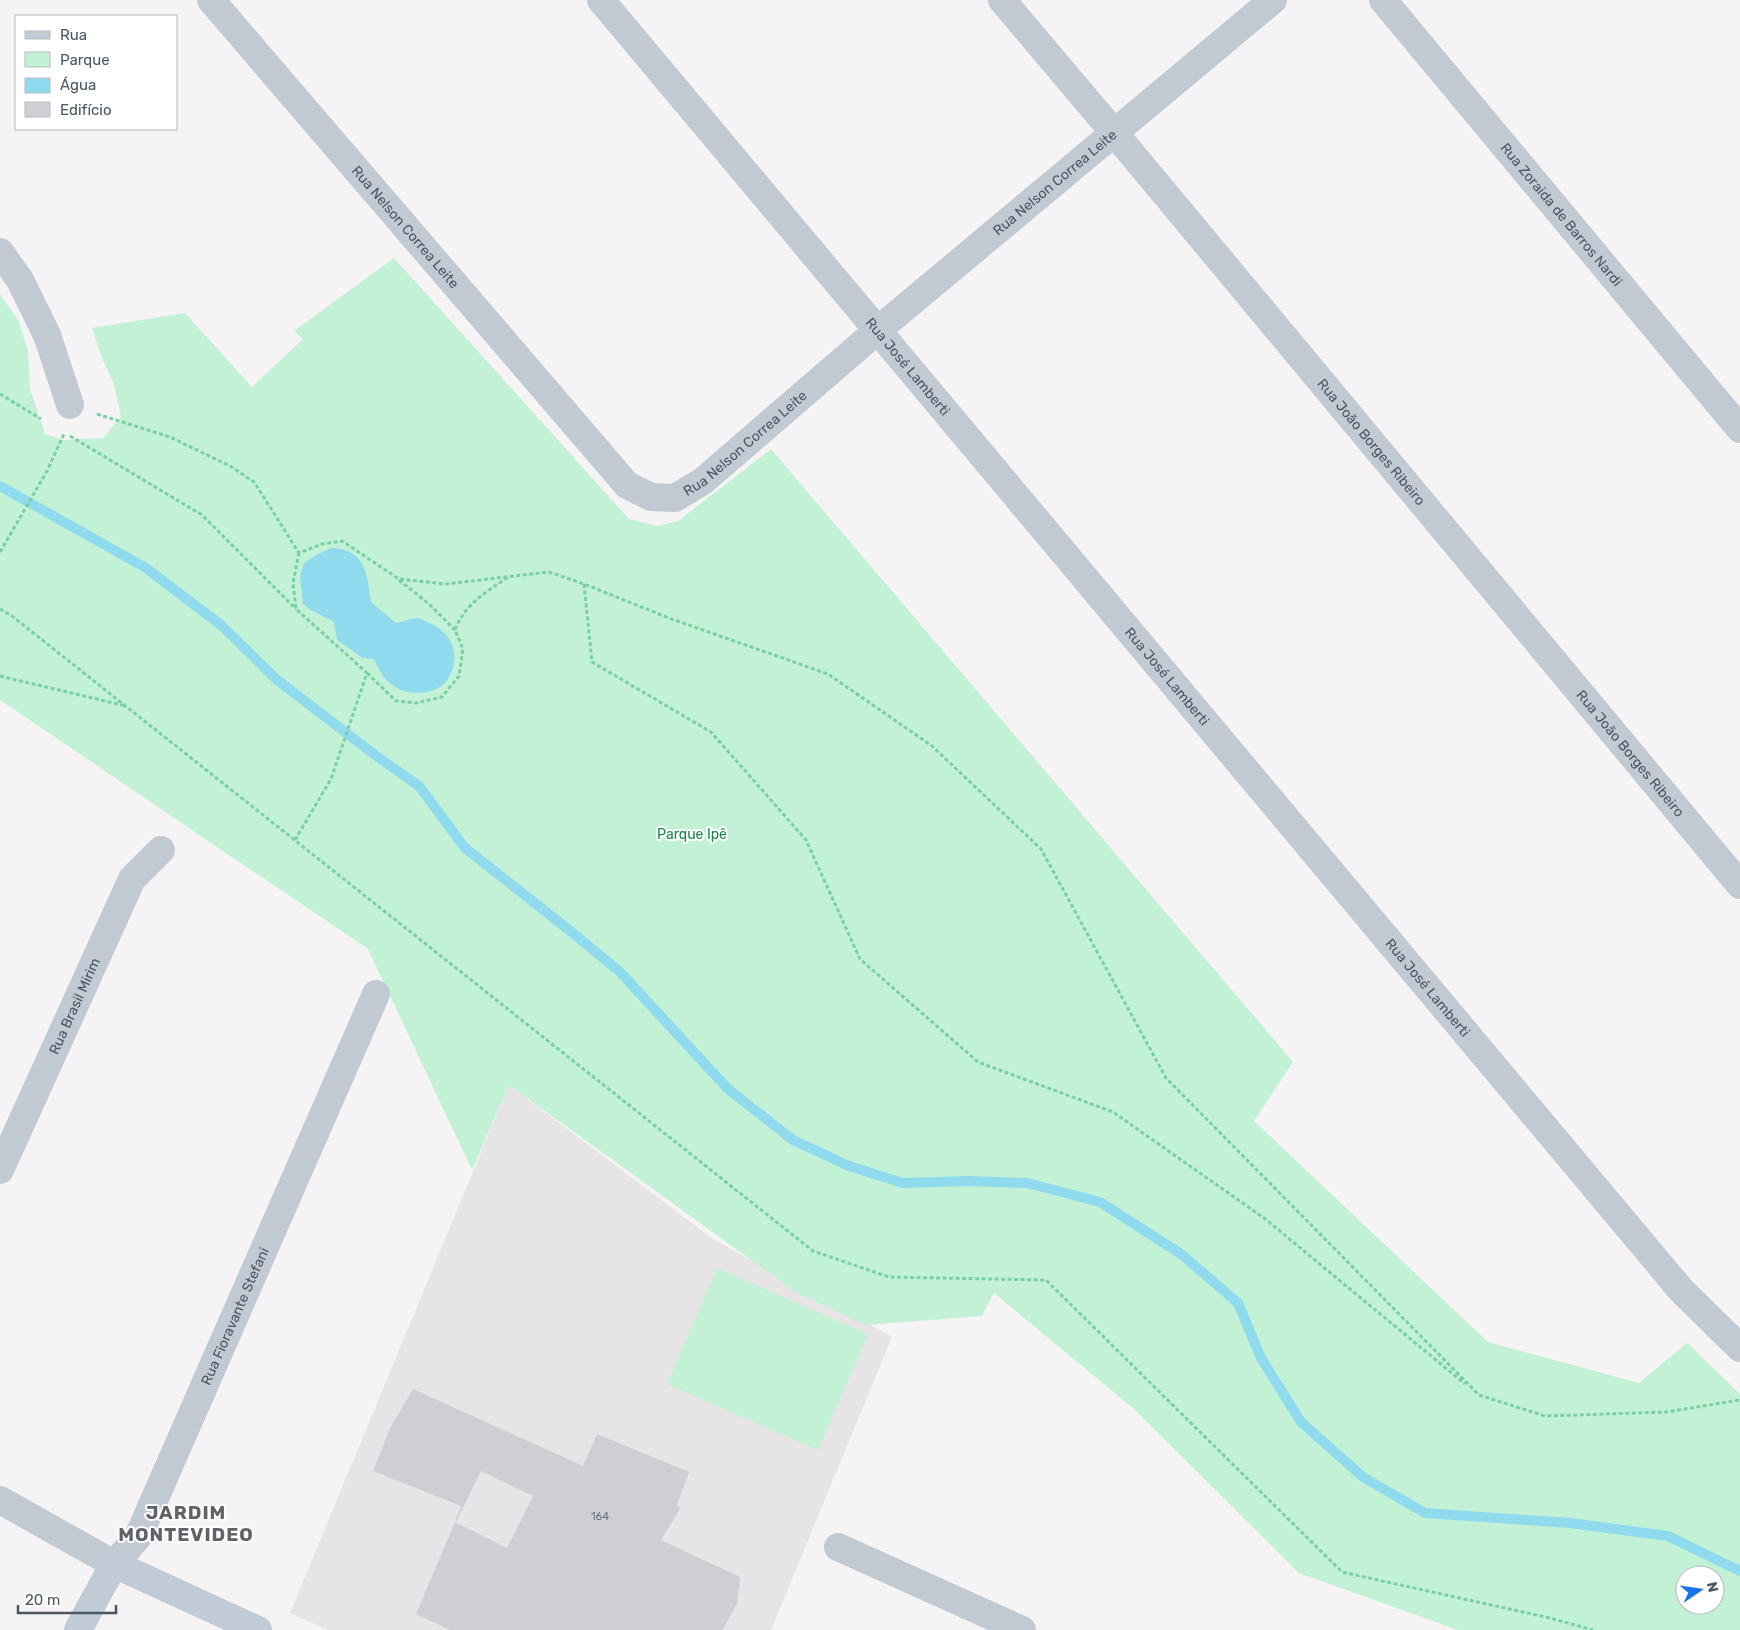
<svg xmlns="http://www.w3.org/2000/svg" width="1740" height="1630" font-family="Rubik,sans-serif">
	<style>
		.education { fill: #e6e4e5 }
		.green { fill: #c3f1d5; fill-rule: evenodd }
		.water { fill: #90daee }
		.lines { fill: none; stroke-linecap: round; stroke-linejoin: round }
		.stream { stroke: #90daee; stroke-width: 10 }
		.building { fill: #cdcfd5 }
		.path { stroke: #7ad0a6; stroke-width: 3; stroke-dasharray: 4 2.5; stroke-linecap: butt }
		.street { stroke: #c1cad2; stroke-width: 28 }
		.secondary { stroke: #c1cbd6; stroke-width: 28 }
		.labels { text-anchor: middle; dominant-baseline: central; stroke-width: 4; stroke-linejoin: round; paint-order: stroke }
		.number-label { font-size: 11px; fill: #6b747e }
		.street-label { font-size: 14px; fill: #4a5661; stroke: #fff }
		.park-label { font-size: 14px; fill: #17864f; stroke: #fff }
		.district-label { font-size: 19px; font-weight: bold; letter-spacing: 1px; fill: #5f6368; stroke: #fff }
	</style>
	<rect width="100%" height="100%" fill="#f5f3f3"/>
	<!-- education -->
	<path class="education" d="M509 1085 713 1239 892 1337 771 1630H328L290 1613Z"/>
	<!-- green -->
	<path class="green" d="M394 258 629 519 657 526 678 521 771 449 1293 1062 1254 1121 1488 1342 1639 1383 1687 1343 1740 1394V1630H1458L1299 1573 1134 1409 994 1293 982 1316 866 1325 797 1293 509 1085 472 1170 368 949 0 700V294L18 320 28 351 30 389 45 434 64 440 103 438 121 417 114 384 102 358 92 328 185 313 252 387 303 339 294 331ZM1685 1575H1715V1605H1685Z
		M717 1268 868 1334 818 1450 667 1384Z"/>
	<!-- water -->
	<path class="water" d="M331 548C366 549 367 574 371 602L396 623C402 622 411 618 418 618 421 619 426 621 429 623 452 632 462 656 448 679 444 686 434 691 426 692 399 696 384 683 374 659L363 658 337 640 334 622 311 610 303 604 300 576 304 563 318 554Z"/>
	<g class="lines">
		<!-- stream -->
		<path class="stream" d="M0 486 146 568 221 625 276 679 375 755 419 786 465 848 569 930 620 972 728 1089 793 1140 849 1166 903 1183 968 1181 1027 1183 1100 1202 1181 1254 1238 1303 1261 1358 1301 1422 1363 1477 1425 1513 1570 1523 1668 1536 1740 1571"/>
	</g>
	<!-- building -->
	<path class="building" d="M413 1389 583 1466 597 1434 689 1472 677 1505 680 1509 661 1540 740 1577 737 1604 724 1627 722 1630H450L416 1614 455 1522 507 1548 533 1496 481 1471 456 1522 455 1521 461 1506 373 1471 390 1428Z"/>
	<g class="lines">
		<!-- path -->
		<path class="path" d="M0 394 41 419
			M97 414 170 437 230 466 254 482 299 553 322 544 342 541 399 579 446 584 549 572 584 584 669 618 828 674 932 746 1041 849 1166 1078 1479 1395 1545 1416 1666 1412 1740 1400
			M70 436 202 515 296 609
			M0 552 47 471 64 434
			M399 580 429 604 455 630
			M584 584 592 662 711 732 806 840 860 959 978 1062 1113 1112 1264 1218 1465 1384
			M0 609 12 616 813 1251 889 1277 1046 1280 1342 1572 1550 1618 1593 1630
			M367 673 396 701 416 703 442 697 459 676 463 649 455 630C464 605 486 592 508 577
			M0 676 126 706
			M295 840 331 779 367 673 296 609 293 583 299 553"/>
		<!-- street -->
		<g class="street">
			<path id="s1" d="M211 0 627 485 651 497 675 498 703 481 878 330 1273 0"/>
			<path id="s2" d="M601 0 1681 1290 1740 1348"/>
			<path id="s3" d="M1002 0 1122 142 1740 885"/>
			<path id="s4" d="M1383 0 1740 429"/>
			<path d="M0 252 20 280 47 335 70 405"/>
			<path id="s5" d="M0 1170 132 879 161 850"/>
			<path id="s6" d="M0 1500 114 1564 138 1537 376 994"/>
			<path d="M838 1547 1022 1630"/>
		</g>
		<!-- secondary -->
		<path class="secondary" d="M78 1630 114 1564 258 1630"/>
	</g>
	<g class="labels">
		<!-- number labels -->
		<g class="number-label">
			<text x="600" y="1516">164</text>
		</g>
		<!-- street labels -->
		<g class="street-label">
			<text stroke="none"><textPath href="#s1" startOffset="1184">Rua Nelson Correa Leite</textPath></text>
			<text stroke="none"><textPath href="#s4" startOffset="279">Rua Zoraida de Barros Nardi</textPath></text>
			<text stroke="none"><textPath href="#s1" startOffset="299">Rua Nelson Correa Leite</textPath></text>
			<text stroke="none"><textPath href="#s2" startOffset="478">Rua José Lamberti</textPath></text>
			<text stroke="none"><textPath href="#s1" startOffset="779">Rua Nelson Correa Leite</textPath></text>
			<text stroke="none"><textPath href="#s3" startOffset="576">Rua João Borges Ribeiro</textPath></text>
			<text stroke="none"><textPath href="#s2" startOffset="882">Rua José Lamberti</textPath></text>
			<text stroke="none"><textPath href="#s3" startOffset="981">Rua João Borges Ribeiro</textPath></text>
			<text stroke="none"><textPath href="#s2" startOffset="1288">Rua José Lamberti</textPath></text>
			<text stroke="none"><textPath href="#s5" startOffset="180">Rua Brasil Mirim</textPath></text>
			<text stroke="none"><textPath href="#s6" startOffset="408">Rua Fioravante Stefani</textPath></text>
		</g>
		<!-- park labels -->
		<g class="park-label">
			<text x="692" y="834">Parque Ipê</text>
		</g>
		<!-- district labels -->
		<g class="district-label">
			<text x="186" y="1512">JARDIM<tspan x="186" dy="22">MONTEVIDEO</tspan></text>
		</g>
	</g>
	<!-- legend -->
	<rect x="15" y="15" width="162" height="115" fill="#ffffff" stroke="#b7bbc0"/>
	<rect x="25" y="31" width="25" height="8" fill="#c1cbd6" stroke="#b7bbc0"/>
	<text x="60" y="40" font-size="15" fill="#4a5661">Rua</text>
	<rect x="25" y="52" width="25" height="15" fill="#c3f1d5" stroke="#b7bbc0"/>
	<text x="60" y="65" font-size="15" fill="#4a5661">Parque</text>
	<rect x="25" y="78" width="25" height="15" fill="#90daee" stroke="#b7bbc0"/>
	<text x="60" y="90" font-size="15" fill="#4a5661">Água</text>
	<rect x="25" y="102" width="25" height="15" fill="#cdcfd5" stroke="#b7bbc0"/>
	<text x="60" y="115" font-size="15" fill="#4a5661">Edifício</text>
	<!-- north arrow -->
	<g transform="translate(1700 1590) rotate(77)"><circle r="24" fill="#ffffff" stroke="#b7bbc0"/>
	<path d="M0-4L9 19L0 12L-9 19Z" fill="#1a73e8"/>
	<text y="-8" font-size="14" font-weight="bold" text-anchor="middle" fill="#4a5661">N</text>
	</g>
	<!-- scale -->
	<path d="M18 1605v8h98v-8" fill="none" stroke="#4a5661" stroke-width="2.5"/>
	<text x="25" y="1605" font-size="15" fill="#4a5661" stroke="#ffffff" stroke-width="4" paint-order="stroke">20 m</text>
</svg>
